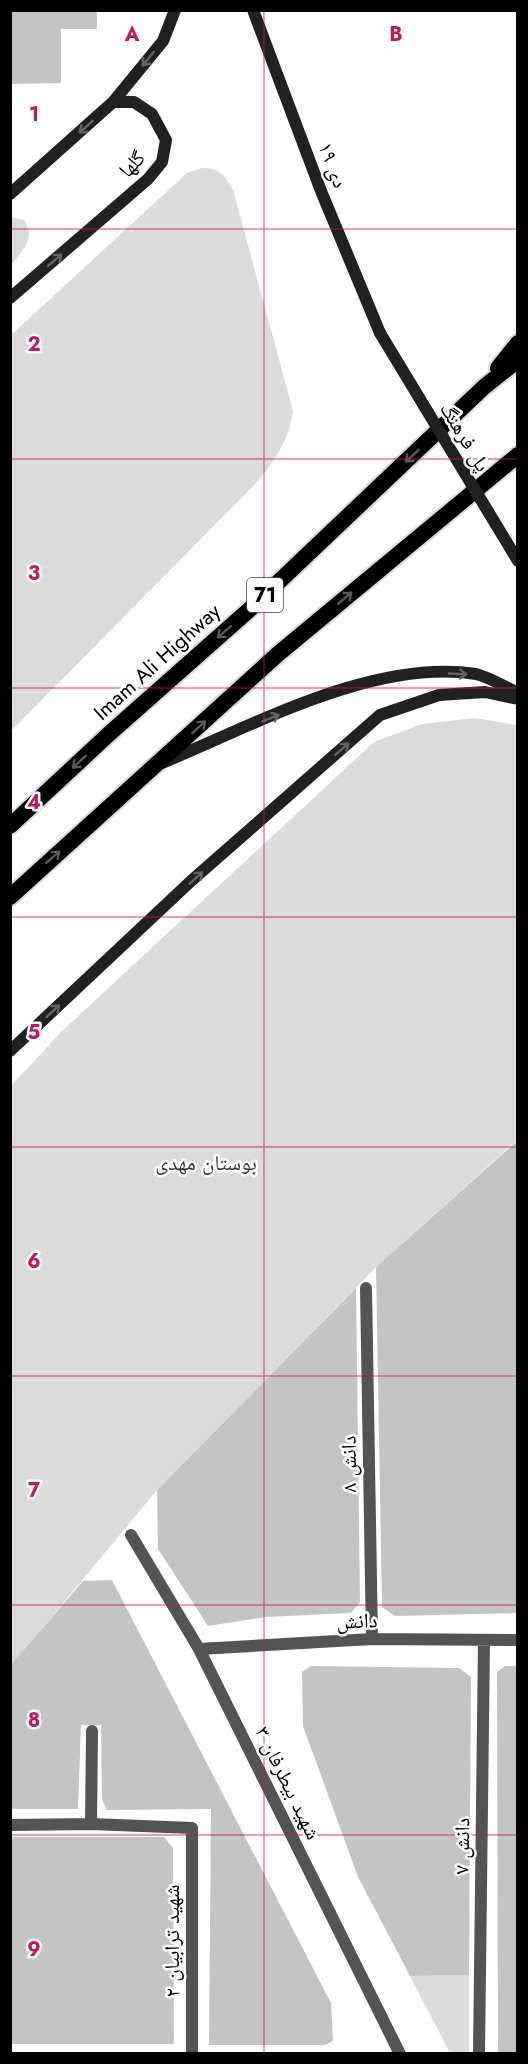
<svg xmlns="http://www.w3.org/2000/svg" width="528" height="2064" font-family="Jost,'Noto Naskh Arabic',sans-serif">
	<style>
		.green { fill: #dbdbdb }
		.building { fill: #c4c4c4 }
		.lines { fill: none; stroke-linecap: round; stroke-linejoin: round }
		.trunk-casing { stroke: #dbdbdb; stroke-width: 20 }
		.minor { stroke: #545454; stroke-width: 12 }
		.secondary { stroke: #212121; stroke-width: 12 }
		.trunk { stroke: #000; stroke-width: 16 }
		.secondary-bridge { stroke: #212121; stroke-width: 12 }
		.oneway { stroke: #646464 }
		.oneway2 { stroke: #595959 }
		.grid { fill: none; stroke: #c2185b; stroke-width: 1.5; stroke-opacity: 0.55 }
		.labels { text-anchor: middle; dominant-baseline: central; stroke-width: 5; stroke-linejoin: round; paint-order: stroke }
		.shield { fill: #fff; stroke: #4c4c4c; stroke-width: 1.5 }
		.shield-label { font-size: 20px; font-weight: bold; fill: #000 }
		.street-label { font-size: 21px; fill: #000; stroke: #fff }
		.park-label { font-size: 21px; fill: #323232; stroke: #fff }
		.grid-label { font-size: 20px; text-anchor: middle; font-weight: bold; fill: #c2185b; stroke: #fff; stroke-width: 5; stroke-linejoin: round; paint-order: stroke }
	</style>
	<rect width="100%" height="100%" fill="#fff"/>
	<!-- green -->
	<path class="green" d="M202 168C220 168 225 175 233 190L293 411C289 440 276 458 259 480L11 731V335L187 173Z
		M13 218 24 220C36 239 23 250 11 265L10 219Z
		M475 718 517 725V1140L376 1267 157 1490 11 1666 10 1087 62 1031 374 742 422 724Z
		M469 1975V2053H450L410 1976Z"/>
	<!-- building -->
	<path class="building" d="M10 10H97V29H61V83L10 84Z
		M518 1140V1613L395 1616 382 1607 376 1267Z
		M356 1288 360 1602 351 1613 266 1617 208 1626 158 1549 157 1490Z
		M112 1580 331 2003 333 2041 325 2045H209L211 1809 107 1810 102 1799 101 1725H81L78 1809H10V1666L83 1581Z
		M311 1666 459 1668 471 1677 469 1975 410 1976 358 1877 303 1726 302 1672Z
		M505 1666H518V2054H498L497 1672Z
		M10 1837H164L173 1848 174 2044H10Z"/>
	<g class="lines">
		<defs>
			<path id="trunk" d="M498 368 518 343
				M10 826 110 733 249 610 484 387 518 360
				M10 897 278 654 518 455"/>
		</defs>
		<!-- trunk casing -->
		<use href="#trunk" class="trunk-casing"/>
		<!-- minor -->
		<path class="minor" d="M366 1288 372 1639
			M131 1535 199 1649 400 2054
			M199 1649 372 1639 518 1640
			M91 1824 92 1731
			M10 1825 91 1824 192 1828V2054
			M479 2054 484 1640"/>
		<!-- secondary -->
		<path class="secondary" d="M253 10 321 191 380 333
			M113 102 163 41 175 10
			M10 194 113 102H134L152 114 166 140 162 162 148 179 10 298
			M162 763C254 725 375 658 476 674 489 677 505 687 518 693
			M10 1051 191 881 380 715 439 695 485 692 518 699"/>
		<!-- trunk -->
		<use href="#trunk" class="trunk"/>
		<!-- secondary-bridge -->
		<path class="secondary-bridge" d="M380 333 518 561"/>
	</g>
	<!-- one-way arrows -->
	<defs><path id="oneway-shaft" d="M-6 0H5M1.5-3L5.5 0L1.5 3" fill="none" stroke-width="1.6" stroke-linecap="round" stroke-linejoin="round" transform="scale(1.5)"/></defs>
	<g class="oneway">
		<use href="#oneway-shaft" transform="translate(148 59) rotate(129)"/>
		<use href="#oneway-shaft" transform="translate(86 127) rotate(138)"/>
		<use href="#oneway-shaft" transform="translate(55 260) rotate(-41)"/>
		<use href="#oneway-shaft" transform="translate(458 674) rotate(3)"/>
		<use href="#oneway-shaft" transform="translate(271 718) rotate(-22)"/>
		<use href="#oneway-shaft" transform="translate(342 749) rotate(-41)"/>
		<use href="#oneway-shaft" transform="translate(196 878) rotate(-42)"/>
		<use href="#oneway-shaft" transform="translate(53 1011) rotate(-43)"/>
	</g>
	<g class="oneway2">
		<use href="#oneway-shaft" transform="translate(412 456) rotate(137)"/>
		<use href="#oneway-shaft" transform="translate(345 598) rotate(-40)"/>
		<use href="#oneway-shaft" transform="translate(224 632) rotate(139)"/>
		<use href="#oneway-shaft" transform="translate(199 727) rotate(-43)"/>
		<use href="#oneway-shaft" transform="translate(79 762) rotate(137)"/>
		<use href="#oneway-shaft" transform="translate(53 857) rotate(-41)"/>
	</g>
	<!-- grid -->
	<path class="grid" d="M264 10V2054M10 229H518M10 459H518M10 688H518M10 917H518M10 1147H518M10 1376H518M10 1605H518M10 1835H518"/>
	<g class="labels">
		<!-- shield labels -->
		<rect class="shield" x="247" y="578" width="36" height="34" rx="4.5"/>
		<g class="shield-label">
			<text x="265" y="595">71</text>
		</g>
		<!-- street labels -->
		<g class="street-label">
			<text transform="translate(132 164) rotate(-47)">گلها</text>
			<text transform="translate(333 165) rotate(69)">۱۹ دی</text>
			<text transform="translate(465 437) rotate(59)">پل فرهنگ</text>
			<text transform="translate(157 662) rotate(-42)">Imam Ali Highway</text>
			<text transform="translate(349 1464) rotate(-91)">دانش ۸</text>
			<text transform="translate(357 1621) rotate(-2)">دانش</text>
			<text transform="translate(288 1783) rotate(64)">شهید بیطرفان ۳</text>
			<text transform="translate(462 1846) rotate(-89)">دانش ۷</text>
			<text transform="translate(172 1941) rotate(-90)">شهید ترابیان ۲</text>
		</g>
		<!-- park labels -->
		<g class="park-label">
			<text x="206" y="1163">بوستان مهدی</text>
		</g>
	</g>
	<g class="grid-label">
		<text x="132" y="41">A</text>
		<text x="396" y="41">B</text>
		<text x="34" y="121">1</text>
		<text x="34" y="351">2</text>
		<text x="34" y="580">3</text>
		<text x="34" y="809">4</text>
		<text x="34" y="1039">5</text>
		<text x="34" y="1268">6</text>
		<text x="34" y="1497">7</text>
		<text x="34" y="1727">8</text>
		<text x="34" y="1956">9</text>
	</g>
	<!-- border -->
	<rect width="528" height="2064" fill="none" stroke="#000000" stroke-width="24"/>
</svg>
